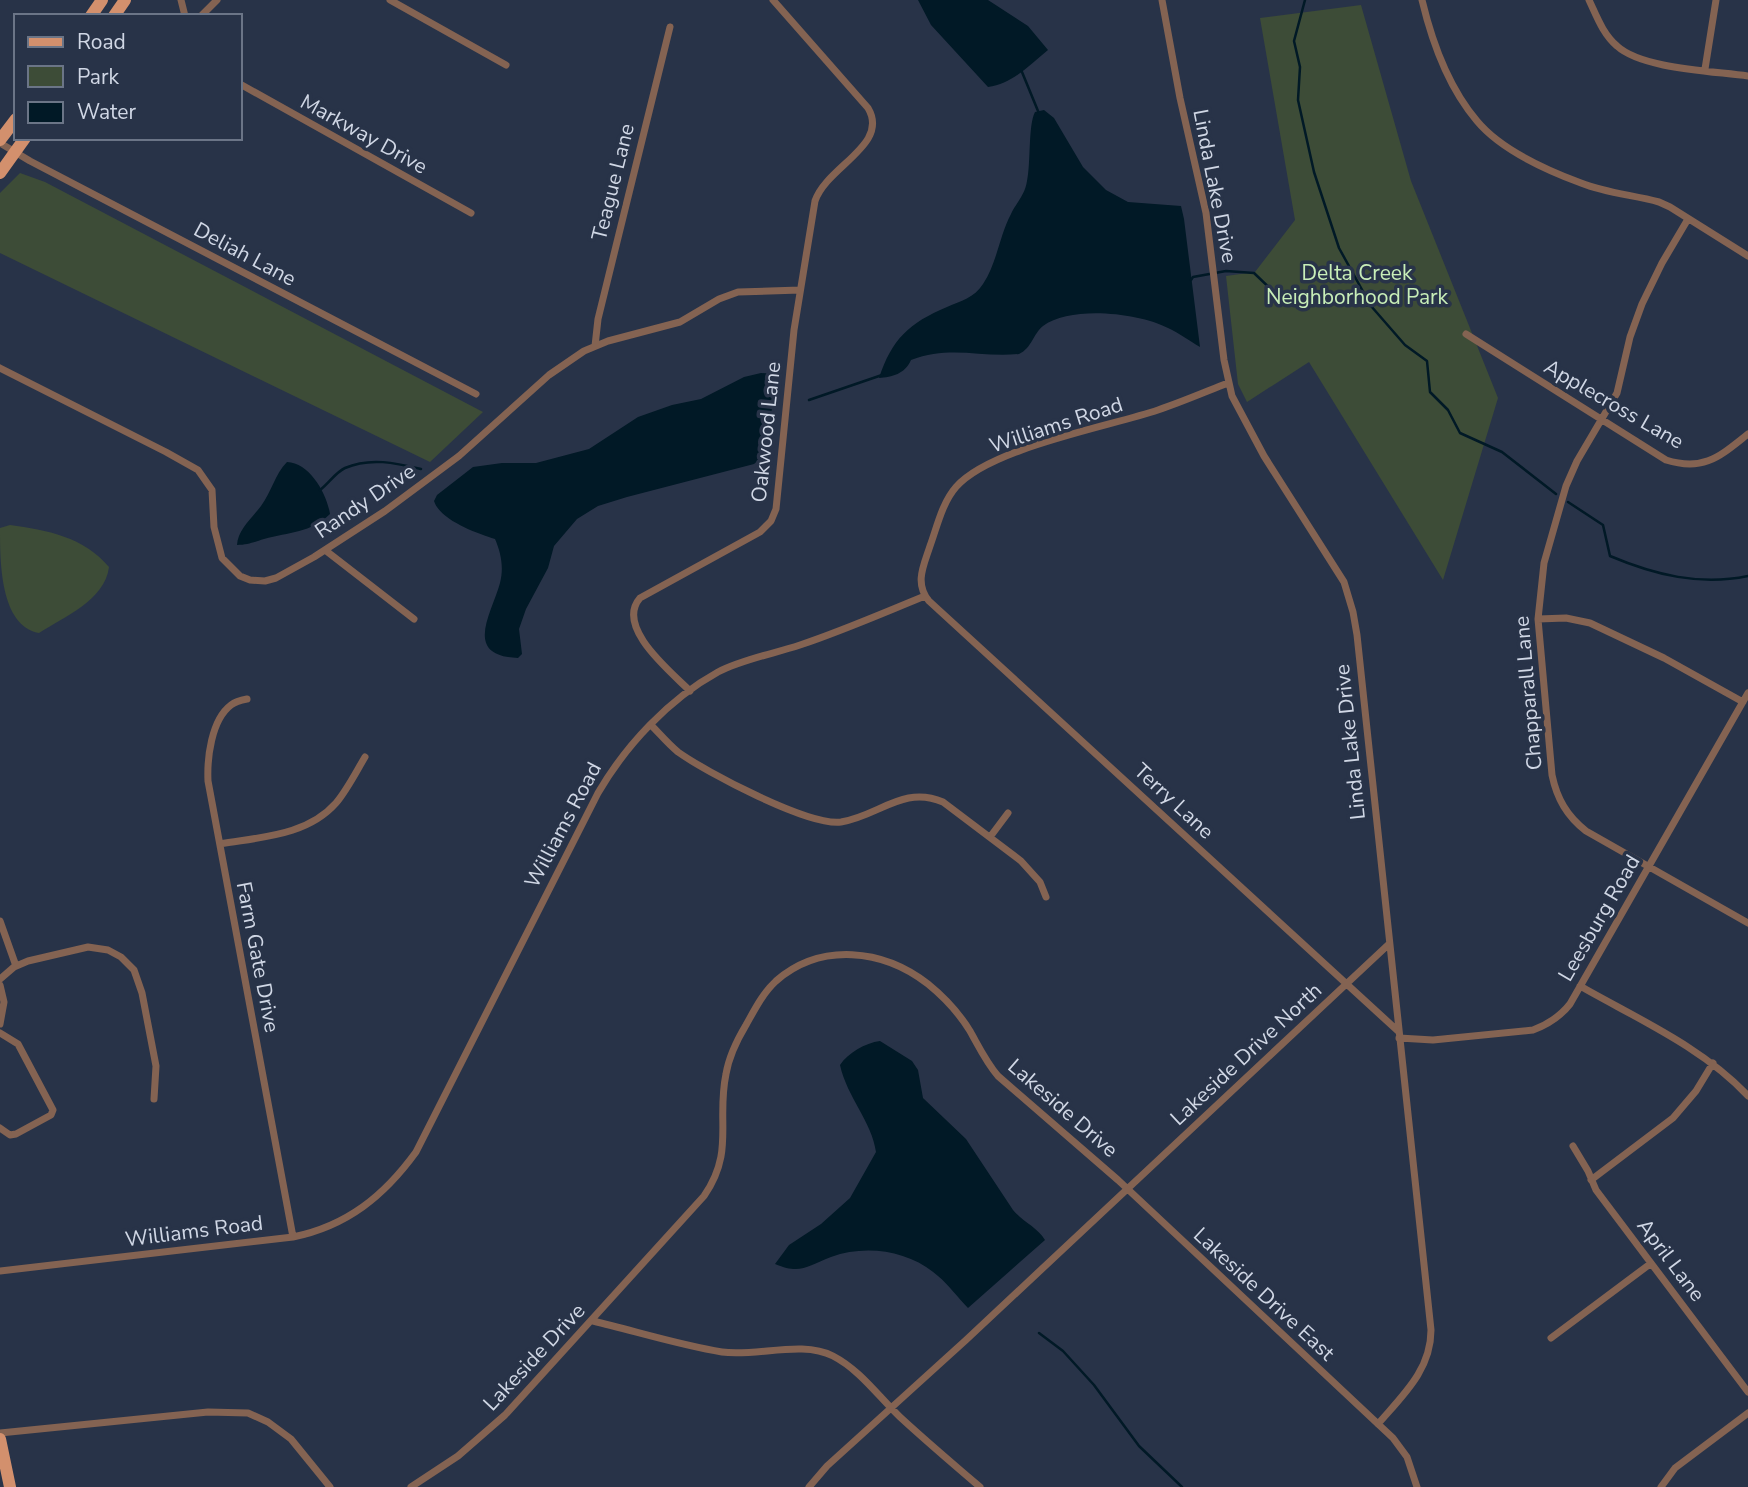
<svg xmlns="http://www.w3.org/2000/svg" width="1748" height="1487" font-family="'Nunito Sans',sans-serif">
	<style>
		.green { fill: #3d4c37 }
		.water { fill: #011926 }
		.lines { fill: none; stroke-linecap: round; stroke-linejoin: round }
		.stream { stroke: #011926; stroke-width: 2.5 }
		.minor { stroke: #846352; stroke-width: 7 }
		.primary { stroke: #d3906d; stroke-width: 12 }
		.labels { text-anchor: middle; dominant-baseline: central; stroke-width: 7; stroke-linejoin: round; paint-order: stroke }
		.street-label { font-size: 21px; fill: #d0d7e5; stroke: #283348 }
		.park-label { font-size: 21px; fill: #c8eeb8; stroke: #283348 }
	</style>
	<rect width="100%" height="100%" fill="#283348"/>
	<!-- green -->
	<path class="green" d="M1361 5 1411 181 1498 398 1443 580 1309 362 1247 402 1238 384 1226 276 1255 272 1295 220 1260 18Z
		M20 173 45 182 483 412 430 462 0 253V193Z
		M10 525C47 530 84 537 109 567 105 600 64 617 39 633 0 626 0 561 0 528Z"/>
	<!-- water -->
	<path class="water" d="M918 0H988L1028 26 1048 50C1029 65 1013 84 988 87L931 25Z
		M1044 110 1054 118 1083 167 1106 190 1128 202 1181 206 1184 219 1200 347C1190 341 1179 333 1168 328 1139 313 1071 305 1043 326 1033 334 1032 348 1019 354 981 358 951 345 911 360 905 374 892 377 879 378 892 339 909 323 947 307 961 301 974 298 983 284 997 263 999 237 1011 214 1016 203 1025 195 1027 181 1031 163 1028 125 1035 112Z
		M761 373 776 374C773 394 770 454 754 464L627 497 598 506 577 519 554 546 548 568 526 609 519 629 522 654 518 658C462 656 492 613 500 583 504 567 501 553 495 539 476 533 440 520 434 501L437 495 473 467 502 463H536L589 449 638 417 672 405 701 399 744 377Z
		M287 462C310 463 327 494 330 514 311 533 289 532 264 539 254 542 248 545 237 545 238 529 252 518 261 506 271 493 275 474 287 462Z
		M880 1041 912 1061 918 1070 923 1098 966 1139 1013 1210C1023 1222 1037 1227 1045 1240L968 1308C958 1298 949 1285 938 1276 910 1251 867 1244 831 1257 807 1266 801 1275 775 1264L789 1245 821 1224 850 1198 876 1152C872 1122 847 1097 840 1065 848 1053 865 1043 880 1041Z"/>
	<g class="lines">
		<!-- stream -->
		<path class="stream" d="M1305 0 1294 41 1300 67 1298 100 1314 172 1339 248 1371 306 1405 345 1427 361 1430 392 1448 410 1460 433 1502 452 1556 494
			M1022 72 1038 111
			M1191 280 1193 277 1226 271 1254 273 1277 295 1289 299 1317 301 1333 300 1371 306
			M809 400 882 375
			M320 490C328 484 336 472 345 468 370 457 396 463 421 469
			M1568 502 1603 525 1610 556C1655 575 1700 586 1748 576
			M1039 1333 1063 1351 1094 1385 1139 1446 1182 1487"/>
		<!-- minor -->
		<path class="minor" d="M181 0 185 16
			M390 0 506 65
			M1162 0 1180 98 1206 213 1224 360 1232 396 1264 456 1344 582 1353 612 1357 635 1431 1330C1431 1370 1403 1395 1378 1424
			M1422 0C1432 42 1448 87 1477 121 1501 150 1546 170 1581 183 1606 193 1633 195 1659 202L1670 207 1748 256
			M1589 0C1597 17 1603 34 1617 46 1642 69 1713 71 1748 76
			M201 16 217 0
			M1705 69 1716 0
			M240 84 471 213
			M0 143 30 161 476 394
			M1688 219 1662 263 1642 304 1630 337 1617 393 1577 461 1566 486 1544 563 1538 619 1552 775C1557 799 1567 816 1586 831L1748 923
			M1466 334 1666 460C1704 472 1720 456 1748 434
			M595 346 598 319 670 27
			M0 368 166 452 198 470 212 490 214 527 222 558 240 576 250 580 265 581 276 578 314 557 385 511 459 456 549 375 584 351 608 341 680 322 719 299 738 292 800 290
			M1228 383C1205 392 1182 402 1158 410 1107 427 990 448 956 487 942 503 937 527 930 546 924 565 914 583 929 601L1399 1032
			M325 550 414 619
			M1538 619 1566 618 1590 623 1664 658 1743 702
			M690 691C670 671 615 627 640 598L760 532 771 521 776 509 794 330 815 201C827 166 890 145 868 108L773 0
			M247 699C242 700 235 702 231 705 211 720 207 759 208 781L293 1237
			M651 725C660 734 668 744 678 752 706 772 808 826 841 822 879 816 903 785 943 802L1021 861 1040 882 1046 897
			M990 837 1008 813
			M220 844C260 837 307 836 336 803 347 790 356 772 365 757
			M0 921 16 966
			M0 979 14 967 28 961 88 947 108 950 121 957 134 970 142 993 156 1066 154 1099
			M0 985 4 1002 0 1024
			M1580 986C1636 1018 1704 1048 1748 1096
			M0 1033 18 1044 53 1110 51 1115 16 1134 10 1135 0 1128
			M1399 1038 1433 1040 1533 1030C1549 1024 1560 1017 1570 1004L1748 693
			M1573 1146 1588 1171 1596 1190 1748 1392
			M1591 1180 1673 1118 1696 1091 1713 1063
			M0 1271 293 1237C347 1226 384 1196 416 1152L598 793C626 745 669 699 718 672 743 659 773 654 800 645 842 631 883 613 925 596
			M593 1321C635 1331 679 1345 722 1352 757 1357 802 1340 833 1356 860 1370 878 1396 900 1417 926 1441 953 1464 980 1487
			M1551 1338 1650 1264
			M0 1433 208 1412 248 1413 268 1422 291 1439 330 1487
			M411 1487 458 1456 505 1415 704 1196C735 1151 716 1121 726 1074 729 1056 737 1040 746 1025 755 1009 763 993 776 981 821 942 883 949 928 984 944 997 959 1013 970 1031 979 1047 986 1062 998 1076L1118 1180 1393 1438 1407 1457 1417 1487
			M809 1487 827 1466 966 1340 1389 944
			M1661 1487 1675 1468 1748 1413"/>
		<!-- primary -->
		<path class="primary" d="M91 16 102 0
			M114 16 125 0
			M0 140 16 119
			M0 173 25 138
			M0 1439 10 1487"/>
	</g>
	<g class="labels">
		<!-- street labels -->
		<g class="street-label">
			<text transform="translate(364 134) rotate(29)">Markway Drive</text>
			<text transform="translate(613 182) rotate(-76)">Teague Lane</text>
			<text transform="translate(1215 186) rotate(79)">Linda Lake Drive</text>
			<text transform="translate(245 254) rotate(28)">Deliah Lane</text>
			<text transform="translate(1614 404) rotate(30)">Applecross Lane</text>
			<text transform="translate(1056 425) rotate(-18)">Williams Road</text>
			<text transform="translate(766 432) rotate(-84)">Oakwood Lane</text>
			<text transform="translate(365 501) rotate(-34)">Randy Drive</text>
			<text transform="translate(1528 693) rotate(-95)">Chapparall Lane</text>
			<text transform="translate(1350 742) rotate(-96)">Linda Lake Drive</text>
			<text transform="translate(1174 801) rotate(43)">Terry Lane</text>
			<text transform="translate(563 825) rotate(-62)">Williams Road</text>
			<text transform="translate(1599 918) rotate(-60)">Leesburg Road</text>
			<text transform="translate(258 957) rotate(79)">Farm Gate Drive</text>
			<text transform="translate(1246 1054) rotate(-43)">Lakeside Drive North</text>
			<text transform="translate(1063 1108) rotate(41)">Lakeside Drive</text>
			<text transform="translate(194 1231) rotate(-7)">Williams Road</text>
			<text transform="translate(1671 1260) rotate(53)">April Lane</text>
			<text transform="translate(1264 1294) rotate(43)">Lakeside Drive East</text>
			<text transform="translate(534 1357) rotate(-47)">Lakeside Drive</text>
		</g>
		<!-- park labels -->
		<g class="park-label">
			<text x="1357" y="273">Delta Creek<tspan x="1357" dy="24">Neighborhood Park</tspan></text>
		</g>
	</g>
	<!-- legend -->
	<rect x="14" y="14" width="228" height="126" fill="#283348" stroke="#6b7587" stroke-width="2"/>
	<rect x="28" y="37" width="35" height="10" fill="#d3906d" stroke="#6b7587" stroke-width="2"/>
	<text x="77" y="49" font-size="21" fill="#d0d7e5">Road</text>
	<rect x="28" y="66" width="35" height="21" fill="#3d4c37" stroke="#6b7587" stroke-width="2"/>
	<text x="77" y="84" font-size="21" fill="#d0d7e5">Park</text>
	<rect x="28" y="102" width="35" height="21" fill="#011926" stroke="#6b7587" stroke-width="2"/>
	<text x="77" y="119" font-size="21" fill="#d0d7e5">Water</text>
</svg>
